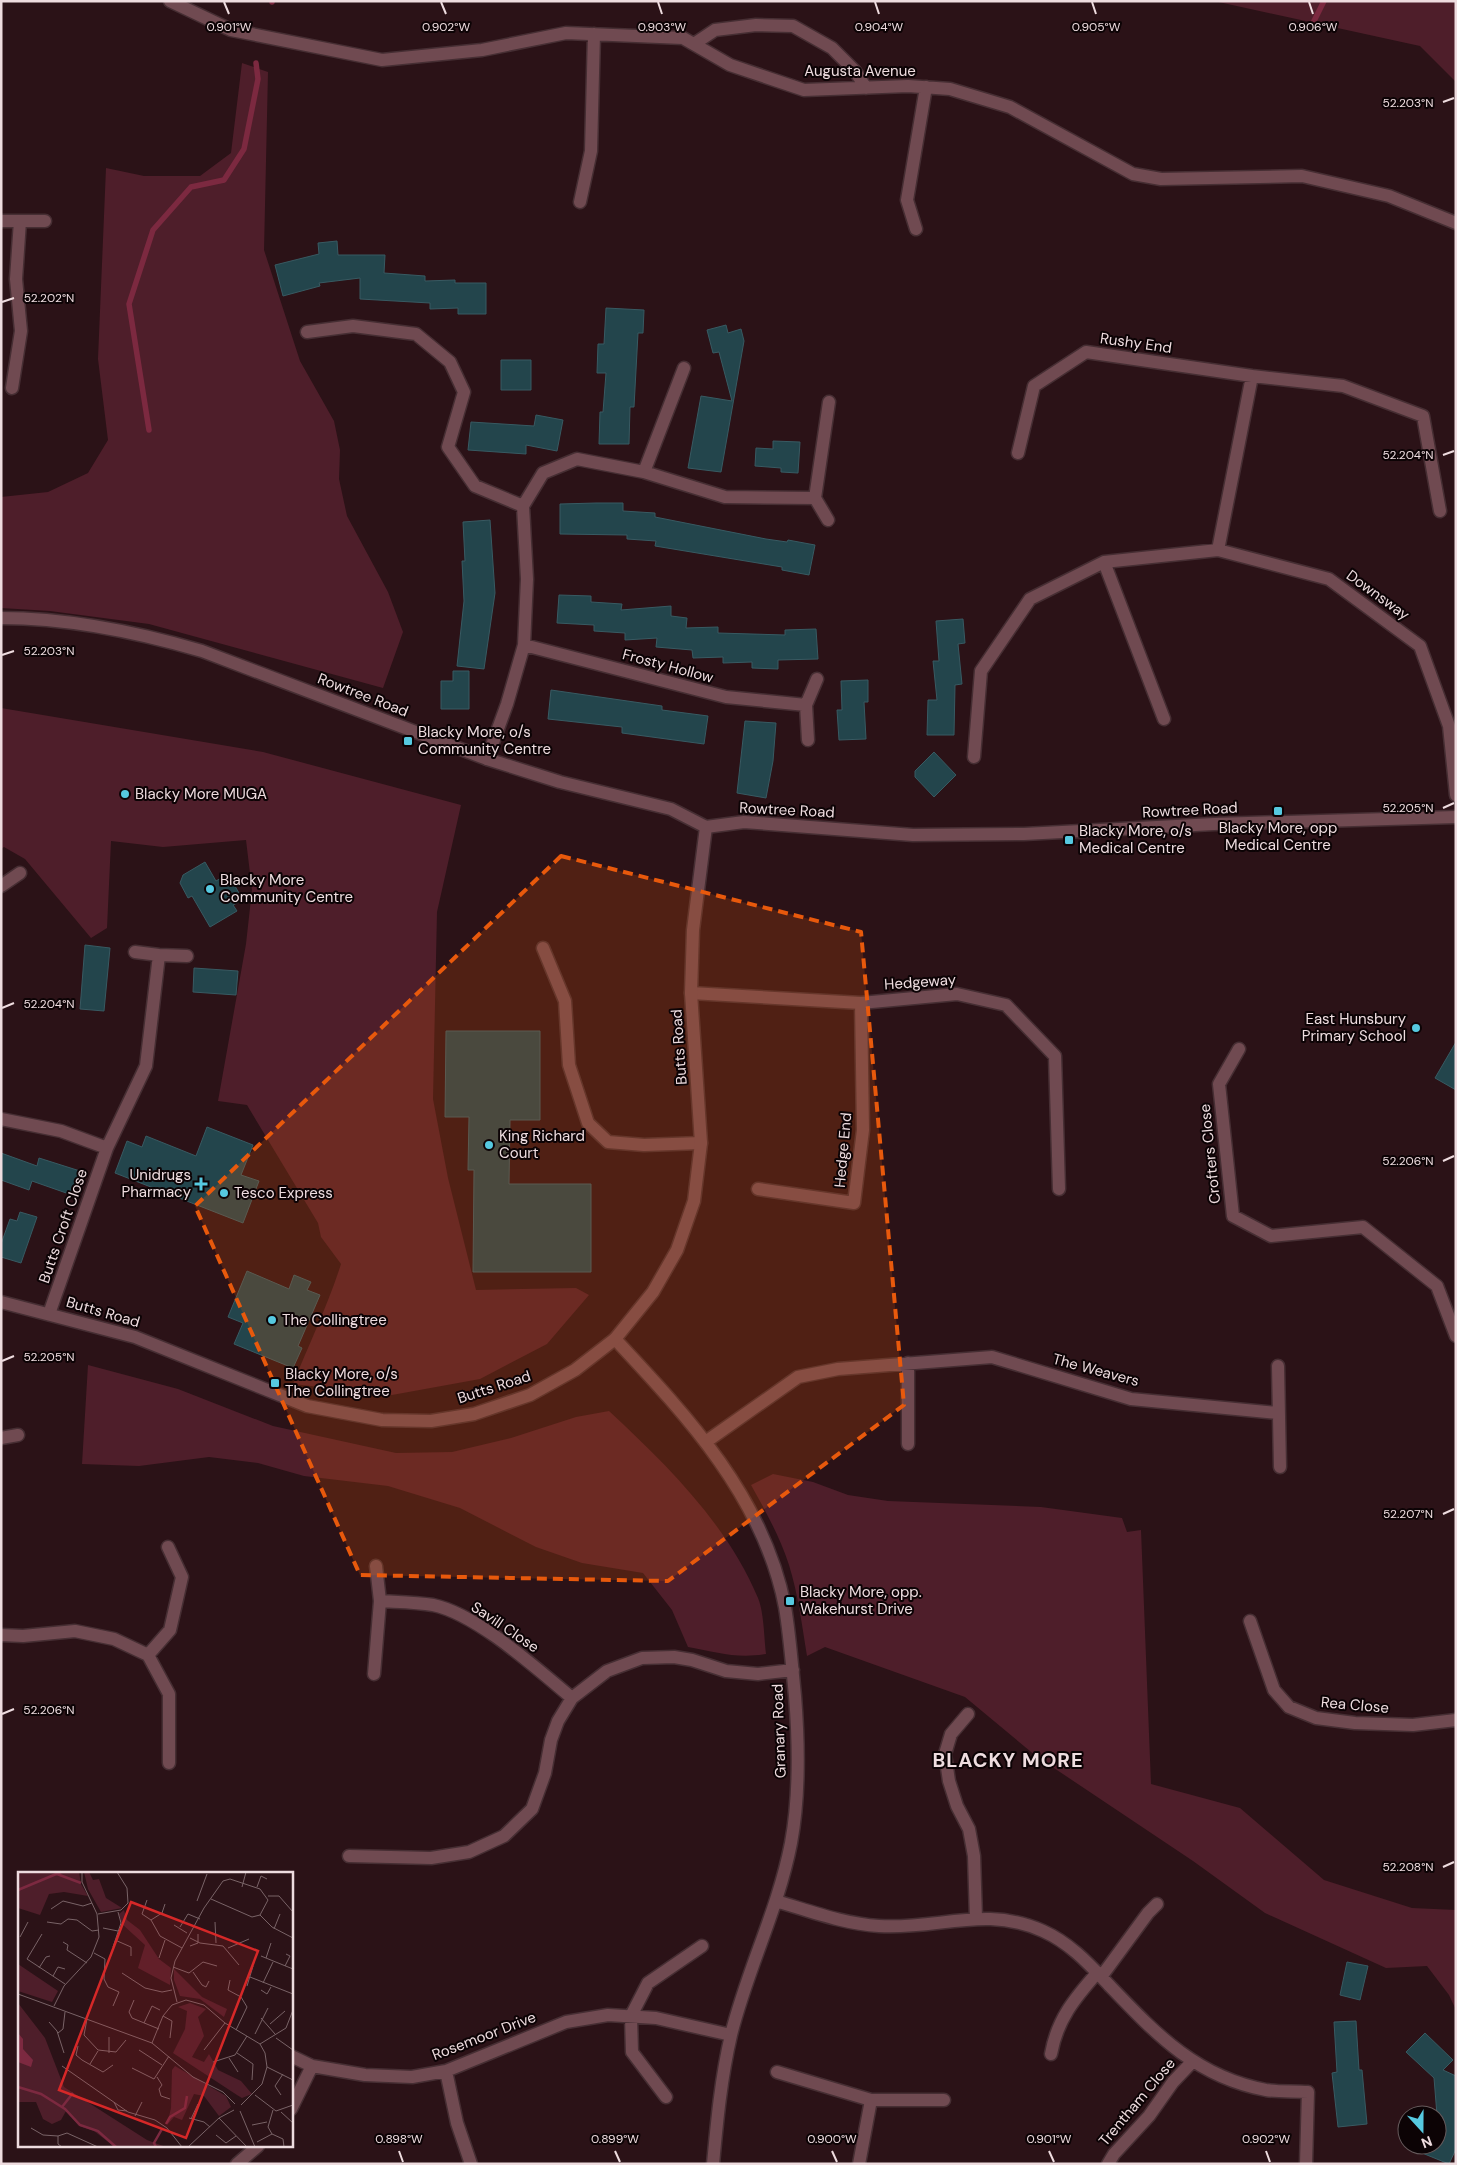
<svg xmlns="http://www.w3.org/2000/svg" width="1457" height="2165" font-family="'DM Sans',sans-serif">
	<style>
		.green { fill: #4e1e2a }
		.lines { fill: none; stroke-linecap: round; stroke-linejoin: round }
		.stream { stroke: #7c2940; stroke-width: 5.5 }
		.building { fill: #23454c; stroke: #385a62 }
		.minor-casing { stroke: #462e33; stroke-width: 15 }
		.tertiary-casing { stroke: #462e33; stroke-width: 15 }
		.minor { stroke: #704a51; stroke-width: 12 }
		.tertiary { stroke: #704a51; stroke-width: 12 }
		.marked { fill: #e8590c; fill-opacity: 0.2; stroke: #e8590c; stroke-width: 4; stroke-dasharray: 10 6; stroke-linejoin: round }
		.ticks { fill: none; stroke: #eedcdf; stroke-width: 2 }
		.poi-dot { fill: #56c9e0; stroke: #0c0305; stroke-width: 2 }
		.labels { text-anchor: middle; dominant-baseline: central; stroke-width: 4; stroke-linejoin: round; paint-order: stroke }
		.street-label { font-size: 15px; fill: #eedcdf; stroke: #0c0305 }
		.poi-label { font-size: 15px; fill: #eedcdf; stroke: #0c0305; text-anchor: start }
		.district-label { font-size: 20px; font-weight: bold; letter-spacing: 1px; fill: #eedcdf; stroke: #0c0305 }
		.inset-river { fill: none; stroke: #7c2940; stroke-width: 2.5 }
		.inset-road { fill: none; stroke: #796367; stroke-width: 1 }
		.view { fill: #d62828; fill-opacity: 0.15; stroke: #d62828; stroke-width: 2.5 }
		.inset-edge { fill: none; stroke: #eedcdf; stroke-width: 2.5 }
		.ticks-label { font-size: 12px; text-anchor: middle; fill: #eedcdf; stroke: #0c0305; stroke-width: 4; stroke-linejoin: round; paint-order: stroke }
	</style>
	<rect width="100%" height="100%" fill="#2b1217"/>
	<!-- green -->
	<path class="green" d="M1214 1H1456V82L1420 46Z
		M242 63 268 72 264 250 300 361 334 421 340 450 339 479 347 516 388 592 403 632 383 688 149 624 50 611 1 608V497L48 492 88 473 108 440 98 359 106 168 144 176H200L231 153Z
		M1 708 263 752 461 805 437 912 433 1099 448 1178 476 1290 576 1288 589 1295 547 1344 480 1379 392 1395 293 1384C309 1344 328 1305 341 1264L321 1237 318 1223 247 1105 218 1101 246 944 252 890 246 840 163 847 111 841 107 928 91 938 25 859 4 847 1 849Z
		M88 1365 178 1389 273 1426 396 1453 452 1452 511 1438 576 1417 609 1411C667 1465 727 1524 758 1598 764 1612 764 1638 766 1654 736 1659 717 1652 688 1647L672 1610 643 1573 582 1563 536 1547 460 1508 388 1486 304 1476 258 1463 209 1457 139 1466 82 1464Z
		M773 1474 813 1482 848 1495 888 1501 1041 1507 1122 1518 1127 1532 1141 1530 1151 1784 1240 1808 1324 1880 1412 1908 1456 1910V2010L1449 1995 1427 1966 1386 1968 1265 1913 1193 1861 1036 1756 965 1697 825 1647 807 1656C802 1625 798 1594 789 1565 780 1537 765 1510 751 1485Z"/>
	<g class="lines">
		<!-- stream -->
		<path class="stream" d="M272 2V1
			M1313 23 1324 1
			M149 430 129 304 153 230 191 187 224 180 244 149 258 79 256 63"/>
	</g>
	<!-- building -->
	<path class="building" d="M337 241 338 255H385L384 273 425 276V281L455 280V283H486V314H458V308L430 309V303L360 299V278L319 283 320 286 283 296 275 265 319 254 318 243Z
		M606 308 644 310 643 333H638L634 407H630L629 444H599L600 412H603L606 373H597L598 344H604Z
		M726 325 728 333 741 329 744 341 721 472 688 468 701 396 732 401 719 352 713 353 707 330Z
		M501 360H531V390H501Z
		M536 415 563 420 557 451 526 445V454L468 450 471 422 534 426Z
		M773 441 800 442 798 473 781 472V468L755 466 756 448 773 449Z
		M596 503H623V511L655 513V517L766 539 787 542 788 540 815 545 809 575 782 570V567L655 546 656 541 627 539V535L560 534V504Z
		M490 520 495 593 484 669 457 666 464 601 462 561H465L463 522Z
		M559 595 591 596V602L622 604 621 610 671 606V616L687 618 686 628 718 627V633L785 635V630L816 629 818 659 778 660V669L752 668V662L723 663V657L693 658 692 650 656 647 657 638 625 640V633L594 631V625L557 623Z
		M963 619 965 643 958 644 962 684 955 685 954 735H927L928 700H937L933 661H939L936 621Z
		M453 671H469V709H441V681H453Z
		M868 680V702H864L866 739 839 740 837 710H842L841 681Z
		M551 690 662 706V710L708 716 704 744 622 733V727L548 719Z
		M745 721 776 723 773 761 766 798 737 793Z
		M934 752 956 775 934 797 915 777V771Z
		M205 862 216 881 228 874 243 900 233 905 237 911 210 927 192 896 188 898 180 883 183 875Z
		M85 945 110 948 104 1011 80 1009Z
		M194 968 238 971 236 995 193 992Z
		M446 1031H540V1120H510L509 1184H591V1272H473L474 1170H468L469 1117H445Z
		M1456 1042V1090L1435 1078Z
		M207 1127 253 1145 241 1175 259 1181 243 1223 115 1173 127 1141 142 1147 146 1136 196 1156Z
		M1 1153 37 1166 39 1158 80 1171 72 1195 32 1181 29 1190 1 1180Z
		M20 1212 37 1217 21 1263 1 1257V1244L10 1219 17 1221Z
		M247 1271 289 1289 294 1275 311 1282 307 1290 320 1295 298 1346 302 1348 293 1368 234 1344 243 1323 228 1317Z
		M1347 1962 1368 1966 1360 2000 1340 1995Z
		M1356 2021 1359 2070H1362L1367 2124 1338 2127 1332 2073 1337 2072 1334 2022Z
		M1425 2033 1453 2060 1443 2070 1456 2076V2149L1449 2164 1405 2146 1437 2145V2115L1434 2078 1406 2052Z"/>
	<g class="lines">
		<defs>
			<path id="minor" d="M170 1 231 30 382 60 482 50 566 33 683 38 730 65 804 90 908 86 950 89 1010 107 1133 174 1161 179 1302 176 1389 196 1456 223
				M694 44 715 30 756 25 793 26 832 48 855 71 866 88
				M580 202 591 151 594 34
				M1 221H45
				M916 229 907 200 926 87
				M307 332 353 326 416 334 450 362 464 392 448 447 475 486 523 506
				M12 388 21 331 16 279 20 221
				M1018 453 1034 386 1086 352 1252 376 1343 386 1423 416 1440 511
				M644 472 684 368
				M828 520 815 498 829 402
				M1218 550 1252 376
				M1104 562 1164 719
				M524 645 726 697 806 705
				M808 740 806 705 817 679
				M974 757 981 671 1030 599 1104 562 1218 550 1329 579 1420 646 1449 726 1456 795
				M487 759 507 704 524 645 527 579 523 506 543 473 577 459 644 472 725 497 815 498
				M1 886 20 873
				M543 948 565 1001 569 1065 588 1123 608 1142 644 1145 701 1143
				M135 952 159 955 187 956
				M691 993 861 1003 957 994 1006 1005 1055 1056 1059 1189
				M1239 1049 1219 1084 1233 1216 1271 1236 1363 1227 1437 1286 1456 1336
				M1 1119 61 1131 107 1148
				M758 1189 854 1203 863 1130 861 1003
				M49 1314 107 1148 146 1066 159 955
				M615 1339C688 1417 764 1498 785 1607 790 1637 792 1667 795 1696 799 1746 800 1795 791 1843 778 1910 747 1970 731 2035 721 2078 717 2121 713 2164
				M1278 1366 1280 1467
				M1 1438 18 1435
				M707 1441 798 1377 838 1369 992 1357 1131 1399 1277 1413
				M908 1444V1363
				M376 1566 380 1601
				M1250 1621 1274 1690 1289 1707 1316 1718 1355 1723 1413 1725 1456 1720
				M1 1635 23 1636 75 1631 114 1639 148 1655 169 1694V1763
				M148 1655 170 1630 182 1577 168 1547
				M374 1674 380 1601C397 1602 416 1602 433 1605 477 1614 537 1669 572 1698
				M968 1714 951 1734 945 1754 949 1781 957 1806 969 1829 974 1856 976 1918
				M349 1856 431 1858 469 1852 504 1836 532 1809 545 1773 551 1740 558 1721 572 1698 607 1671 642 1658 674 1657 692 1660 726 1671 758 1674 793 1670
				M776 1901C810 1911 844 1924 879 1926 938 1930 985 1905 1043 1931 1070 1943 1089 1964 1109 1985 1156 2034 1196 2077 1266 2090 1279 2092 1294 2091 1308 2092L1306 2164
				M1101 1977 1148 1913 1157 1904
				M1051 2054C1057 2020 1074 1999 1097 1973
				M291 2056 312 2066 365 2075 412 2077 446 2071 566 2022 608 2015 656 2018 731 2035
				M446 2071 457 2123 471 2164
				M777 2072 871 2100H944
				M666 2097 632 2052 631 2016 648 1983 702 1946
				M291 2109 312 2066
				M237 2164 258 2146
				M859 2164 871 2100
				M1108 2164 1114 2154 1149 2116 1173 2082 1192 2062"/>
			<path id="tertiary" d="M1 618C69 618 137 632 202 651L487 759 560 782 671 809 706 827 744 822 913 835 1024 834 1214 824 1456 817
				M1 1302 135 1337 307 1406 382 1420 431 1421 474 1414 530 1395 575 1370 615 1339 653 1292 677 1250 694 1201 701 1143 691 993 693 930 706 827"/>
		</defs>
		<!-- minor casing -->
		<use href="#minor" class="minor-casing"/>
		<!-- tertiary casing -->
		<use href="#tertiary" class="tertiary-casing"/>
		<!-- minor -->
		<use href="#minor" class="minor"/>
		<!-- tertiary -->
		<use href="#tertiary" class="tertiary"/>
	</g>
	<!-- marked area -->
	<path class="marked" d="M561 856 861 932 904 1405 668 1581 360 1575 195 1206Z"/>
	<!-- ticks -->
	<path class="ticks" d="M224 2 229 14M441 2 446 14M658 2 662 14M875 2 879 14M1092 2 1096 14M1309 2 1313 14M1443 102 1454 98M2 302 14 298M1443 455 1454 451M2 655 14 651M1443 808 1454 803M2 1008 14 1003M1443 1161 1454 1156M2 1361 14 1356M1443 1514 1454 1509M2 1714 14 1709M1443 1867 1454 1862M399 2151 403 2162M615 2151 620 2162M832 2151 837 2162M1049 2151 1054 2162M1266 2151 1270 2162"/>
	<!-- markers -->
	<g class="poi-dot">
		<rect x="403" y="736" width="10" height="10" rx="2.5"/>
		<circle cx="125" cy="794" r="5"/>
		<rect x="1273" y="806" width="10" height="10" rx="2.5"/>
		<rect x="1064" y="835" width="10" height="10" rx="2.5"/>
		<circle cx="210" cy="889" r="5"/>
		<circle cx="1416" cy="1028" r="5"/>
		<circle cx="489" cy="1145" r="5"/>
		<path d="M198.5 1176.5h5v5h5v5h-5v5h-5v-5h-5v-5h5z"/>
		<circle cx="224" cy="1193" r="5"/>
		<circle cx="272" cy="1320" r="5"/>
		<rect x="270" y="1378" width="10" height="10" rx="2.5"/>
		<rect x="785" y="1596" width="10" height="10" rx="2.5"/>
	</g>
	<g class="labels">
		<!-- street labels -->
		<g class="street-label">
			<text x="860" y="71">Augusta Avenue</text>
			<text transform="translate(1136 343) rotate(8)">Rushy End</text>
			<text transform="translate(1378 595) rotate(36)">Downsway</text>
			<text transform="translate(668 666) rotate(15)">Frosty Hollow</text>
			<text transform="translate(363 695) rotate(21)">Rowtree Road</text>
			<text transform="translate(787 810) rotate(3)">Rowtree Road</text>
			<text transform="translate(1190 810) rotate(-3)">Rowtree Road</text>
			<text transform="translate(920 982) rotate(-4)">Hedgeway</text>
			<text transform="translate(679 1047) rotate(-94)">Butts Road</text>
			<text transform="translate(843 1150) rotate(-85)">Hedge End</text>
			<text transform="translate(1210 1154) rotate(-96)">Crofters Close</text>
			<text transform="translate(63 1226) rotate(-71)">Butts Croft Close</text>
			<text transform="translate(103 1312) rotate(16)">Butts Road</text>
			<text transform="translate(1096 1370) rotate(15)">The Weavers</text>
			<text transform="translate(494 1387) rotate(-18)">Butts Road</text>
			<text transform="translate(505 1627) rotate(34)">Savill Close</text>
			<text transform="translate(1355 1705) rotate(5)">Rea Close</text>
			<text transform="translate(779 1731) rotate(-92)">Granary Road</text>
			<text transform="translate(484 2036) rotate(-21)">Rosemoor Drive</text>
			<text transform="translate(1137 2102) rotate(-50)">Trentham Close</text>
		</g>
		<!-- poi labels -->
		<g class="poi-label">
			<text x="418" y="732">Blacky More, o/s<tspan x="418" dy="17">Community Centre</tspan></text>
			<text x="135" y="794">Blacky More MUGA</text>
			<text x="1278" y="828" text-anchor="middle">Blacky More, opp<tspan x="1278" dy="17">Medical Centre</tspan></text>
			<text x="1079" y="831">Blacky More, o/s<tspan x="1079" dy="17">Medical Centre</tspan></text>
			<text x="220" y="880">Blacky More<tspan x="220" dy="17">Community Centre</tspan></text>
			<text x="1406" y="1019" text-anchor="end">East Hunsbury<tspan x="1406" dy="17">Primary School</tspan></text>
			<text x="499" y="1136">King Richard<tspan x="499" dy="17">Court</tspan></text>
			<text x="191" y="1175" text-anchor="end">Unidrugs<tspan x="191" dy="17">Pharmacy</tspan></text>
			<text x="234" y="1193">Tesco Express</text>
			<text x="282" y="1320">The Collingtree</text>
			<text x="285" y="1374">Blacky More, o/s<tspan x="285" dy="17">The Collingtree</tspan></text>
			<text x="800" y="1592">Blacky More, opp.<tspan x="800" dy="17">Wakehurst Drive</tspan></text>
		</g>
		<!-- district labels -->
		<g class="district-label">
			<text x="1008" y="1760">BLACKY MORE</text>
		</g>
	</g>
	<!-- overview -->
	<g transform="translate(18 1872)">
		<rect width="275" height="275" fill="#2b1217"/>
		<path d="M0 0H61L63 12 70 24 46 20 31 22 22 43 0 36ZM66 0H71L75 8 81 7 88 26 104 36 83 40 70 17ZM106 38 109 48 122 58 141 87 153 96 152 113 120 96 127 73 104 52 101 42ZM0 92 40 119 34 130 0 119ZM156 97 184 125 209 137 206 145 182 127 162 124 156 108ZM0 131 27 166 46 215 129 268 148 275H97L76 259 61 254 48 239 43 248 34 252 25 247 18 230H0ZM172 131 188 137 180 145 186 164 174 185 186 190 191 182 200 198 223 209 234 222 224 226 219 223 155 181 167 157 169 139 160 135ZM157 194 208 224 213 235 201 244 186 224 176 222 164 248 156 245 149 253 153 236 154 198Z" fill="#4e1e2a"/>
		<path d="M0 161 5 167V177L15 188 13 195 0 190Z" fill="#7c2940"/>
		<path class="inset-river" d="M39 2 63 11M0 18 43 0M0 215 23 222 47 237 62 253 80 259 98 275M44 235 55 221M148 252 152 245 167 236 169 224M138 275 136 271 144 257"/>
		<path class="inset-road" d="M224 15 228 0M239 15 243 4 249 7M250 24H261L275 40M129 28 124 42 133 48 142 64 164 76M179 29 189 2M33 37 45 29 65 34 74 31M80 42 103 38 110 31 109 16 99 0M242 43 254 55 275 66M133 48 144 41 147 32M29 50 43 52 50 47 59 48 74 59 81 58M197 50 198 71M156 53 169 61M162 55 170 42 182 47M85 56 100 59M256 57 262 42M24 62 9 87 47 112M2 65 10 50M172 66 182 71 205 74 221 93M97 68 113 75V84M45 70 50 73 49 78 69 91M172 74 180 71V62M95 75 103 51 100 40M210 76 231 67M76 81 87 87 86 107 90 115 101 120 95 134M243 84 275 97M141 86 147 68M248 86 253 71M267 94 272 84 268 82M155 95 171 101 185 90 199 94M21 96 28 85 32 84M175 100 184 113 188 115 191 109M104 101 127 116 144 120 154 118M35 104 40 95 47 97M232 105 275 122M212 108 210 118 223 125 229 135 218 158M245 111 255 90M229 114 235 94M243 118 249 122 253 115M0 122 134 171 175 205 205 220 217 232M116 128 111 140 114 146 141 157M159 130 153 106 157 89 186 36 205 9 212 7 242 17 250 28 242 43 234 45 193 27M36 134 46 114 73 85 81 65 79 42 64 10V0M145 144 154 149 152 166M243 146 257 162M69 147 66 163 80 178 98 180 108 168M31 150 39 159 46 181M126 151 134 134 142 138M252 152 267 139M40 161 45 157 47 140M237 162 250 136M91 165V181M258 166 275 178M134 171 145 144 154 133 168 128 186 133 207 151 242 172 247 181 249 195 244 212 223 233M242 172 268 156 275 138M60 174 58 183 64 188 85 200 95 193M121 178 144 193M186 178 207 151M219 181 235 192 234 208M211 186 220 200M195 190 217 183 229 164M72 192 80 179M44 194 110 240 137 248 149 256 164 275M249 195 275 208M114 196 136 207 151 184M139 205 144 213 141 217 143 224 152 227M237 223 258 239 275 233M263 223 257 214 265 202M96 230 100 238 109 239M255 238 250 255 254 262 265 267 266 275M222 239 237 275M263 240 275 251M117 244 124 230M171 246 186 250 192 255M201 246 229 275M173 247 180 232M234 253 249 250M13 256 25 263 40 264V272L44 275M198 263 208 271 218 264M40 264 49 261 80 275M239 270 254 262M170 275 201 246 216 238"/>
		<path class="view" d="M113 30 240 79 168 266 41 218Z"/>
		<rect width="275" height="275" class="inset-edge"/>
	</g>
	<g class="ticks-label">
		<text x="1313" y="31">0.906°W</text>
		<text x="229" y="31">0.901°W</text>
		<text x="446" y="31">0.902°W</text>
		<text x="662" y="31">0.903°W</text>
		<text x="879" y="31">0.904°W</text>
		<text x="1096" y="31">0.905°W</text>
		<text x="1408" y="107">52.203°N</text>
		<text x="49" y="302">52.202°N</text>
		<text x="1408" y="459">52.204°N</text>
		<text x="49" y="655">52.203°N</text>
		<text x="1408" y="812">52.205°N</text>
		<text x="49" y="1008">52.204°N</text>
		<text x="1408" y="1165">52.206°N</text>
		<text x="49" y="1361">52.205°N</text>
		<text x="1408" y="1518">52.207°N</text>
		<text x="49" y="1714">52.206°N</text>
		<text x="1408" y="1871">52.208°N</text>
		<text x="399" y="2143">0.898°W</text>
		<text x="615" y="2143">0.899°W</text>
		<text x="832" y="2143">0.900°W</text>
		<text x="1049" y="2143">0.901°W</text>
		<text x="1266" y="2143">0.902°W</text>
	</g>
	<!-- border -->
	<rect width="1457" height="2165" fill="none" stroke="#eedcdf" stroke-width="5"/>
	<!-- north arrow -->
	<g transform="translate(1422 2130) rotate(159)"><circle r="24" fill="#0c0305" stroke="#665a5c"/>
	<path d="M0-4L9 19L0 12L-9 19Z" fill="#56c9e0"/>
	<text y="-8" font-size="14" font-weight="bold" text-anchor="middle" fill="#eedcdf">N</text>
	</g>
</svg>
